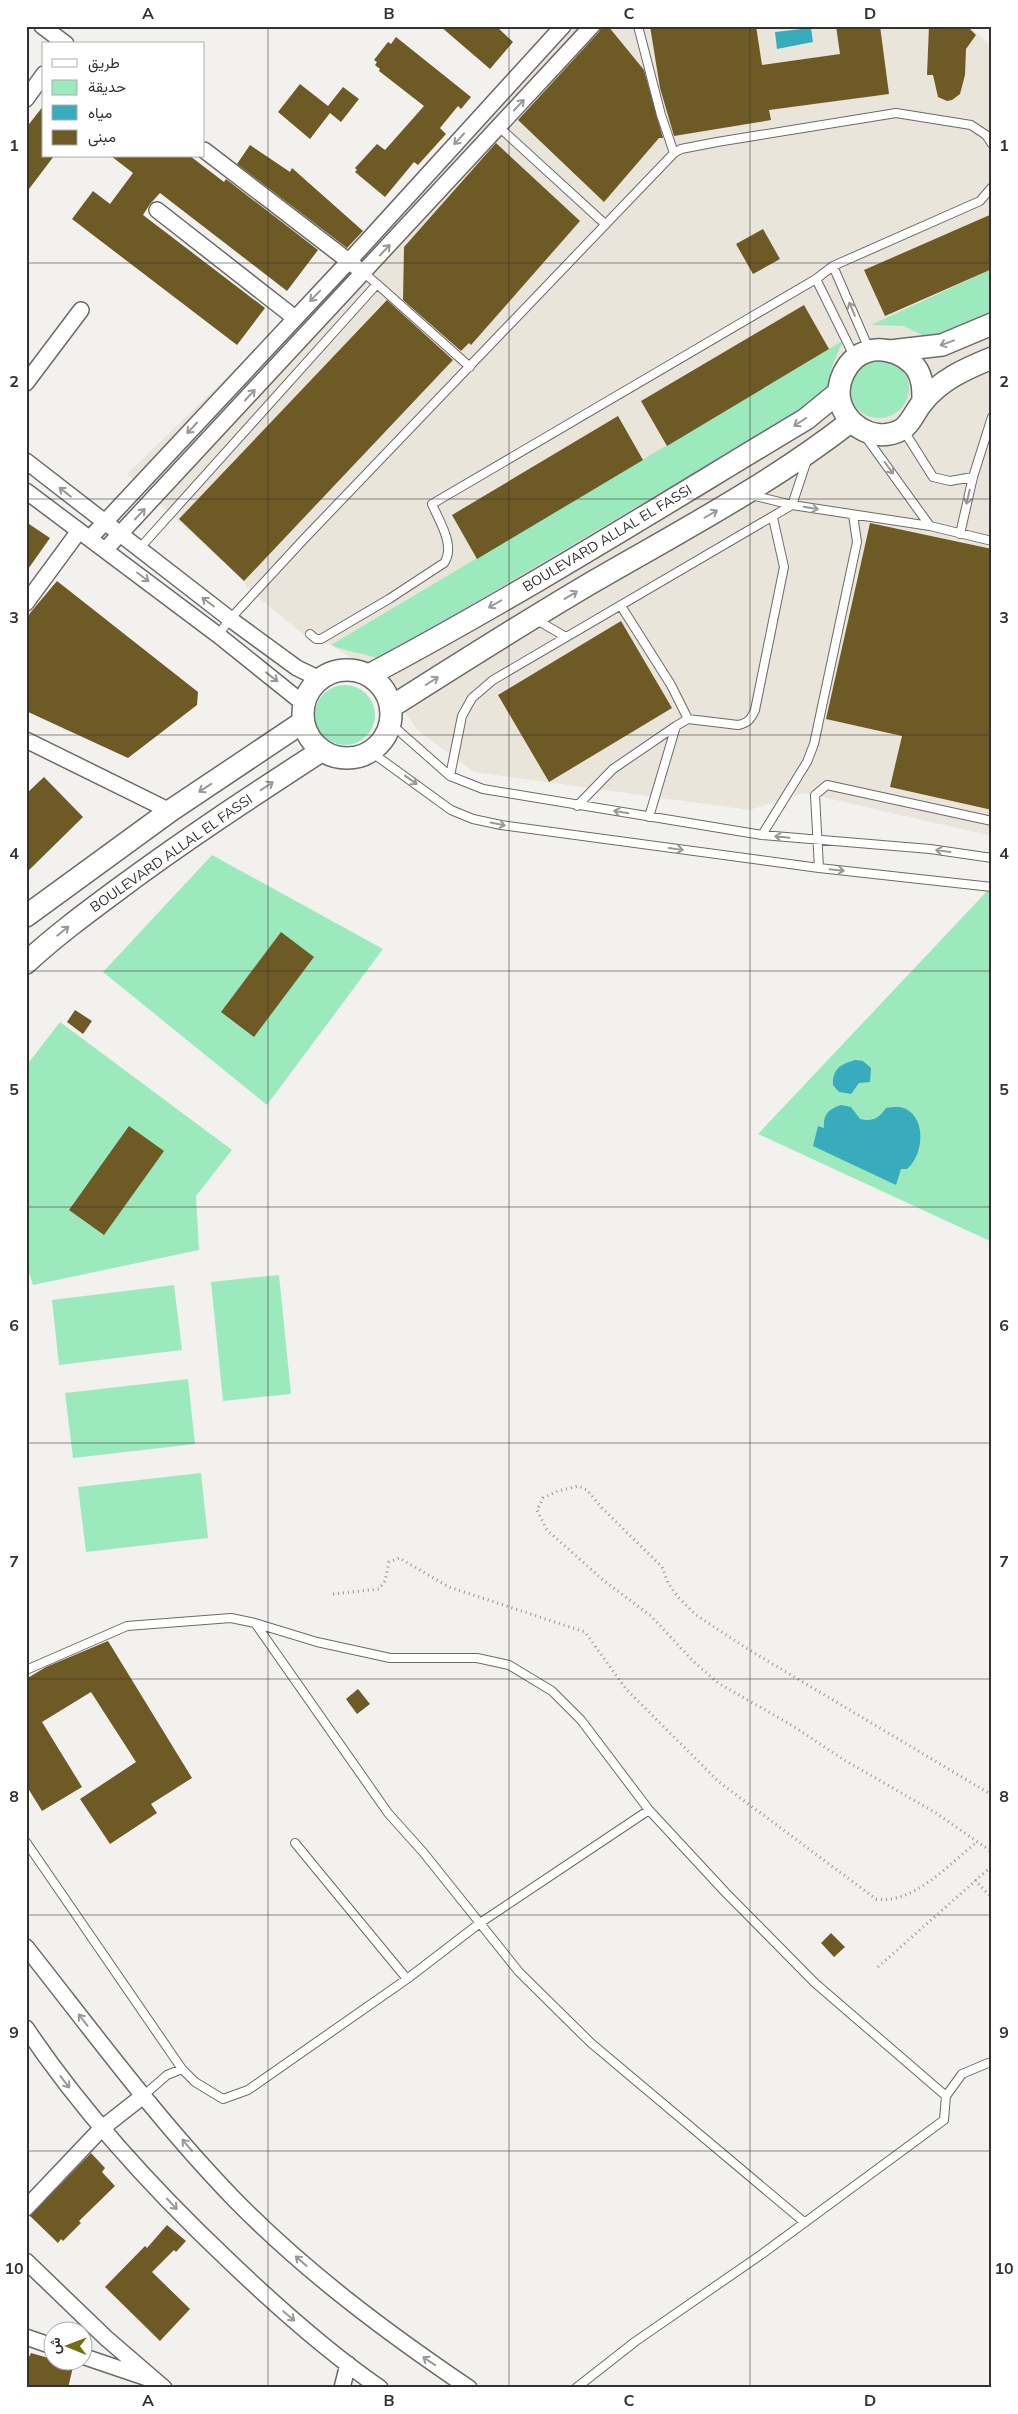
<svg xmlns="http://www.w3.org/2000/svg" width="1018" height="2414" font-family="Mulish,Vazirmatn,sans-serif">
	<style>
		.built { fill: #e9e5db }
		.green { fill: #9ce9bd }
		.water { fill: #38abbc }
		.building { fill: #6e5a24 }
		.lines { fill: none; stroke-linecap: round; stroke-linejoin: round }
		.lane-casing { stroke: #6c6a67; stroke-width: 10 }
		.street-casing { stroke: #6c6a67; stroke-width: 18 }
		.secondary-casing { stroke: #6c6a67; stroke-width: 24 }
		.path { stroke: #949390; stroke-width: 3; stroke-dasharray: 1 4; stroke-linecap: butt }
		.lane { stroke: #fff; stroke-width: 8 }
		.street { stroke: #fff; stroke-width: 15 }
		.secondary { stroke: #fff; stroke-width: 21 }
		.oneway { stroke: #999898 }
		.grid { fill: none; stroke: #333230; stroke-width: 1; stroke-opacity: 0.55 }
		.labels { text-anchor: middle; dominant-baseline: central; stroke-width: 5; stroke-linejoin: round; paint-order: stroke }
		.street-label { font-size: 14px; fill: #333230; stroke: #fff }
		.neatline { fill: none; stroke: #333230; stroke-width: 2 }
		.grid-label { font-size: 16px; text-anchor: middle; font-weight: bold; fill: #333230 }
	</style>
	<rect width="100%" height="100%" fill="#f3f1ed"/>
	<!-- built -->
	<path class="built" d="M549 26H969L992 47V836L805 793 749 810 474 772 416 729 386 680 331 645 304 635 247 588 244 581 127 474 386 223Z"/>
	<!-- green -->
	<path class="green" d="M992 269V311L930 339 904 326 871 325Z
		M844 340C834 358 829 373 827 394L380 659C364 653 347 652 331 645Z
		M849 388a30 30 0 1 1 60 0a30 30 0 1 1-60 0Z
		M315 715a30 30 0 1 1 60 0a30 30 0 1 1-60 0Z
		M212 855 383 949 267 1105 103 972Z
		M991 887 992 888V1242L758 1134Z
		M60 1022 232 1150 196 1196 199 1250 33 1285 26 1263V1066Z
		M279 1275 291 1394 223 1401 211 1282Z
		M174 1285 182 1350 59 1365 52 1300Z
		M188 1379 195 1444 73 1458 65 1393Z
		M201 1473 208 1538 86 1552 78 1487Z"/>
	<!-- water -->
	<path class="water" d="M811 28 813 42 777 49 775 32Z
		M856 1060 863 1061 871 1068 870 1082 859 1083 851 1094 839 1092 833 1085C832 1069 842 1063 856 1060Z
		M841 1105 851 1107 860 1119C873 1122 879 1118 886 1108 893 1107 900 1106 906 1109 927 1120 923 1156 907 1169H901L896 1185 813 1146 818 1126 824 1128C823 1115 828 1109 841 1105Z"/>
	<!-- building -->
	<path class="building" d="M440 26H496L513 42 490 69Z
		M602 26H608L644 70 663 138H659L604 202 518 120 599 32Z
		M650 26H756L762 65 840 54 836 26H880L889 94 769 110 771 120 674 136 660 88Z
		M929 26H967L976 35 966 49 965 75 960 94 952 100 947 101 938 97 933 75H927Z
		M396 37 471 97 461 109 458 106 440 128 446 134 418 165 414 162 385 197 355 172 357 170 355 168 377 144 385 150 424 106 379 71 380 69 375 65 377 62 374 60 388 42 391 44Z
		M300 84 328 106 343 87 359 99 341 122 330 113 310 139 278 112Z
		M44 105V156H54L26 193V128Z
		M496 143 580 221 471 345 469 343 461 351 403 300 404 247Z
		M250 145 290 172 292 168 363 231 347 248 237 164Z
		M111 156H190L224 182 226 179 318 250 287 291 160 193 150 204 143 215 265 308 237 345 72 219 93 191 110 204 133 173Z
		M992 214V269L885 316 864 270Z
		M763 229 780 259 753 274 736 244Z
		M387 300 453 360 244 581 179 519Z
		M804 305 829 349 667 446 641 401Z
		M618 416 643 460 477 559 452 515Z
		M26 522 50 538 26 572Z
		M870 523 992 549V810L890 787 902 736 826 719Z
		M57 581 198 692 197 705 128 758 26 711V623L30 613Z
		M621 621 672 708 549 782 498 695Z
		M44 777 83 817 26 873V794Z
		M281 932 314 957 254 1037 221 1012Z
		M75 1010 92 1021 83 1034 67 1022Z
		M129 1126 164 1151 104 1235 69 1210Z
		M108 1641 192 1778 151 1804 157 1813 110 1844 80 1799 136 1762 91 1692 42 1722 82 1787 42 1811 26 1785V1679L46 1667Z
		M358 1689 370 1704 357 1714 346 1699Z
		M831 1933 845 1947 834 1957 821 1943Z
		M91 2153 105 2168 102 2172 115 2186 79 2221 81 2223 63 2241 61 2239 58 2243 30 2216Z
		M167 2225 186 2241 176 2252 174 2250 152 2272 190 2309 160 2341 105 2287 145 2246 147 2248Z
		M31 2353 52 2359V2362L70 2363 69 2366 73 2367 68 2388H26V2356L29 2357Z"/>
	<g class="lines">
		<defs>
			<path id="lane" d="M638 26 661 115 674 153
				M499 127 605 224
				M833 266 869 349
				M816 279 854 356
				M377 284 470 367
				M904 431 933 477 950 481 973 477
				M865 436 930 526 992 541
				M751 495 792 505 930 526
				M960 534 973 477 992 417
				M139 549 377 284 364 273
				M621 606 671 685 688 719
				M535 619 566 637
				M310 634 316 639H321L389 599 444 563C456 546 439 521 432 504L816 279 833 266 980 201 992 187
				M218 635 230 619 304 539 674 153 681 149 717 142 896 113 971 125 986 135 992 144
				M391 724 450 776 483 789 762 835 930 849 992 858
				M371 752 451 810 473 819 501 825 819 868 992 887
				M450 776 462 716 472 698 493 680 792 505 807 460
				M577 806 613 769 676 726
				M649 817 676 726 688 719 738 725C748 723 751 719 755 710L784 567 773 518
				M762 835 807 762 814 744 857 542 853 515
				M819 868 815 795 827 785 992 821
				M255 1623 317 1642 390 1658H477L509 1665 552 1691 581 1720 649 1810 726 1893 815 1983 946 2096
				M26 1670 127 1626 231 1618 255 1623 388 1813 423 1852 519 1972 591 2043 804 2222
				M26 1842 182 2069
				M295 1843 407 1979
				M143 2096 167 2075 182 2069 195 2082 223 2099 248 2090 407 1979 480 1923 649 1810
				M576 2388 636 2341 762 2254 944 2120 946 2096 962 2074 988 2063 992 2064"/>
			<path id="street" d="M42 26 66 44
				M26 99 44 74
				M204 150 355 266
				M157 210 295 318
				M26 383 81 310
				M26 461 230 619 297 668 320 679
				M26 491 218 635 304 704
				M90 538 349 261 563 26
				M106 549 592 26
				M26 603 79 531
				M26 740 170 811
				M26 1947C94 2033 159 2122 236 2201 306 2272 386 2332 469 2388
				M26 2028C83 2113 153 2189 227 2259 275 2305 325 2350 380 2388
				M26 2208 101 2129 143 2096
				M26 2261 106 2338 164 2388
				M26 2337 52 2346
				M82 2356 147 2378
				M342 2388 348 2364"/>
			<path id="secondary" d="M890 351 942 345 992 324
				M923 401C923 390 923 378 916 368 902 350 874 343 855 358 846 366 839 379 839 392 839 422 873 445 901 430 910 425 916 410 922 403 940 380 965 369 992 358
				M303 714a44 44 0 1 1 88 0a44 44 0 1 1-88 0Z
				M369 675C518 596 661 506 806 419L839 392
				M391 707C457 665 523 623 591 583 679 532 769 485 850 422
				M26 916 170 811 303 722
				M26 963C54 937 85 914 116 891 183 841 252 796 321 751"/>
		</defs>
		<!-- lane casing -->
		<use href="#lane" class="lane-casing"/>
		<!-- street casing -->
		<use href="#street" class="street-casing"/>
		<!-- secondary casing -->
		<use href="#secondary" class="secondary-casing"/>
		<!-- path -->
		<path class="path" d="M333 1594 379 1589 385 1581 389 1562 399 1558 449 1587 585 1632 626 1689 719 1782 876 1899C913 1905 949 1864 977 1842
			M992 1795 746 1648 696 1615 678 1597 668 1583 662 1567 602 1508 587 1490 578 1486 558 1491 543 1498 537 1510 547 1530 603 1580 651 1616 693 1661 718 1683 788 1723 846 1761 936 1813 992 1852
			M975 1880 992 1898
			M878 1967 992 1866"/>
		<!-- lane -->
		<use href="#lane" class="lane"/>
		<!-- street -->
		<use href="#street" class="street"/>
		<!-- secondary -->
		<use href="#secondary" class="secondary"/>
	</g>
	<!-- one-way arrows -->
	<defs><path id="oneway-shaft" d="M-6 0H5M1.5-3L5.5 0L1.5 3" fill="none" stroke-width="1.6" stroke-linecap="round" stroke-linejoin="round" transform="scale(1.25)"/></defs>
	<g class="oneway">
		<use href="#oneway-shaft" transform="translate(519 105) rotate(-47)"/>
		<use href="#oneway-shaft" transform="translate(459 139) rotate(133)"/>
		<use href="#oneway-shaft" transform="translate(385 250) rotate(-47)"/>
		<use href="#oneway-shaft" transform="translate(315 296) rotate(134)"/>
		<use href="#oneway-shaft" transform="translate(852 309) rotate(-113)"/>
		<use href="#oneway-shaft" transform="translate(947 343) rotate(160)"/>
		<use href="#oneway-shaft" transform="translate(250 395) rotate(-47)"/>
		<use href="#oneway-shaft" transform="translate(800 422) rotate(148)"/>
		<use href="#oneway-shaft" transform="translate(192 428) rotate(133)"/>
		<use href="#oneway-shaft" transform="translate(889 468) rotate(54)"/>
		<use href="#oneway-shaft" transform="translate(65 492) rotate(-142)"/>
		<use href="#oneway-shaft" transform="translate(968 497) rotate(103)"/>
		<use href="#oneway-shaft" transform="translate(811 508) rotate(10)"/>
		<use href="#oneway-shaft" transform="translate(140 514) rotate(-47)"/>
		<use href="#oneway-shaft" transform="translate(711 514) rotate(-30)"/>
		<use href="#oneway-shaft" transform="translate(143 577) rotate(37)"/>
		<use href="#oneway-shaft" transform="translate(571 595) rotate(-31)"/>
		<use href="#oneway-shaft" transform="translate(208 602) rotate(-143)"/>
		<use href="#oneway-shaft" transform="translate(495 604) rotate(150)"/>
		<use href="#oneway-shaft" transform="translate(272 677) rotate(38)"/>
		<use href="#oneway-shaft" transform="translate(432 681) rotate(-32)"/>
		<use href="#oneway-shaft" transform="translate(411 780) rotate(36)"/>
		<use href="#oneway-shaft" transform="translate(267 786) rotate(-33)"/>
		<use href="#oneway-shaft" transform="translate(205 788) rotate(147)"/>
		<use href="#oneway-shaft" transform="translate(621 812) rotate(-171)"/>
		<use href="#oneway-shaft" transform="translate(498 824) rotate(11)"/>
		<use href="#oneway-shaft" transform="translate(782 837) rotate(-174)"/>
		<use href="#oneway-shaft" transform="translate(676 849) rotate(8)"/>
		<use href="#oneway-shaft" transform="translate(943 851) rotate(-172)"/>
		<use href="#oneway-shaft" transform="translate(837 870) rotate(6)"/>
		<use href="#oneway-shaft" transform="translate(63 931) rotate(-39)"/>
		<use href="#oneway-shaft" transform="translate(83 2020) rotate(-128)"/>
		<use href="#oneway-shaft" transform="translate(65 2082) rotate(52)"/>
		<use href="#oneway-shaft" transform="translate(187 2145) rotate(-131)"/>
		<use href="#oneway-shaft" transform="translate(172 2204) rotate(47)"/>
		<use href="#oneway-shaft" transform="translate(301 2261) rotate(-139)"/>
		<use href="#oneway-shaft" transform="translate(289 2316) rotate(40)"/>
		<use href="#oneway-shaft" transform="translate(429 2361) rotate(-146)"/>
	</g>
	<!-- grid -->
	<path class="grid" d="M268 26V2388M509 26V2388M750 26V2388M26 263H992M26 499H992M26 735H992M26 971H992M26 1207H992M26 1443H992M26 1679H992M26 1915H992M26 2151H992"/>
	<g class="labels">
		<!-- street labels -->
		<g class="street-label">
			<text transform="translate(607 538) rotate(-31)">BOULEVARD ALLAL EL FASSI</text>
			<text transform="translate(171 853) rotate(-35)">BOULEVARD ALLAL EL FASSI</text>
		</g>
	</g>
	<!-- border -->
	<rect width="1018" height="2414" fill="none" stroke="#ffffff" stroke-width="55"/>
	<!-- legend -->
	<rect x="42" y="42" width="162" height="115" fill="#ffffff" stroke="#adadac"/>
	<rect x="52" y="59" width="25" height="8" fill="#ffffff" stroke="#adadac"/>
	<text x="88" y="68" font-size="15" fill="#333230">طريق</text>
	<rect x="52" y="80" width="25" height="15" fill="#9ce9bd" stroke="#adadac"/>
	<text x="88" y="92" font-size="15" fill="#333230">حديقة</text>
	<rect x="52" y="105" width="25" height="15" fill="#38abbc" stroke="#adadac"/>
	<text x="88" y="118" font-size="15" fill="#333230">مياه</text>
	<rect x="52" y="130" width="25" height="15" fill="#6e5a24" stroke="#adadac"/>
	<text x="88" y="142" font-size="15" fill="#333230">مبنى</text>
	<!-- north arrow -->
	<g transform="translate(68 2346) rotate(271)"><circle r="24" fill="#ffffff" stroke="#adadac"/>
	<path d="M0-4L9 19L0 12L-9 19Z" fill="#706f11"/>
	<text y="-8" font-size="14" font-weight="bold" text-anchor="middle" fill="#333230">ش</text>
	</g>
	<rect x="28" y="28" width="962" height="2358" class="neatline"/>
	<g class="grid-label">
		<text x="148" y="19">A</text>
		<text x="389" y="19">B</text>
		<text x="629" y="19">C</text>
		<text x="870" y="19">D</text>
		<text x="14" y="151">1</text>
		<text x="1004" y="151">1</text>
		<text x="14" y="387">2</text>
		<text x="1004" y="387">2</text>
		<text x="14" y="623">3</text>
		<text x="1004" y="623">3</text>
		<text x="14" y="859">4</text>
		<text x="1004" y="859">4</text>
		<text x="14" y="1095">5</text>
		<text x="1004" y="1095">5</text>
		<text x="14" y="1331">6</text>
		<text x="1004" y="1331">6</text>
		<text x="14" y="1567">7</text>
		<text x="1004" y="1567">7</text>
		<text x="14" y="1802">8</text>
		<text x="1004" y="1802">8</text>
		<text x="14" y="2038">9</text>
		<text x="1004" y="2038">9</text>
		<text x="14" y="2274">10</text>
		<text x="1004" y="2274">10</text>
		<text x="148" y="2406">A</text>
		<text x="389" y="2406">B</text>
		<text x="629" y="2406">C</text>
		<text x="870" y="2406">D</text>
	</g>
</svg>
